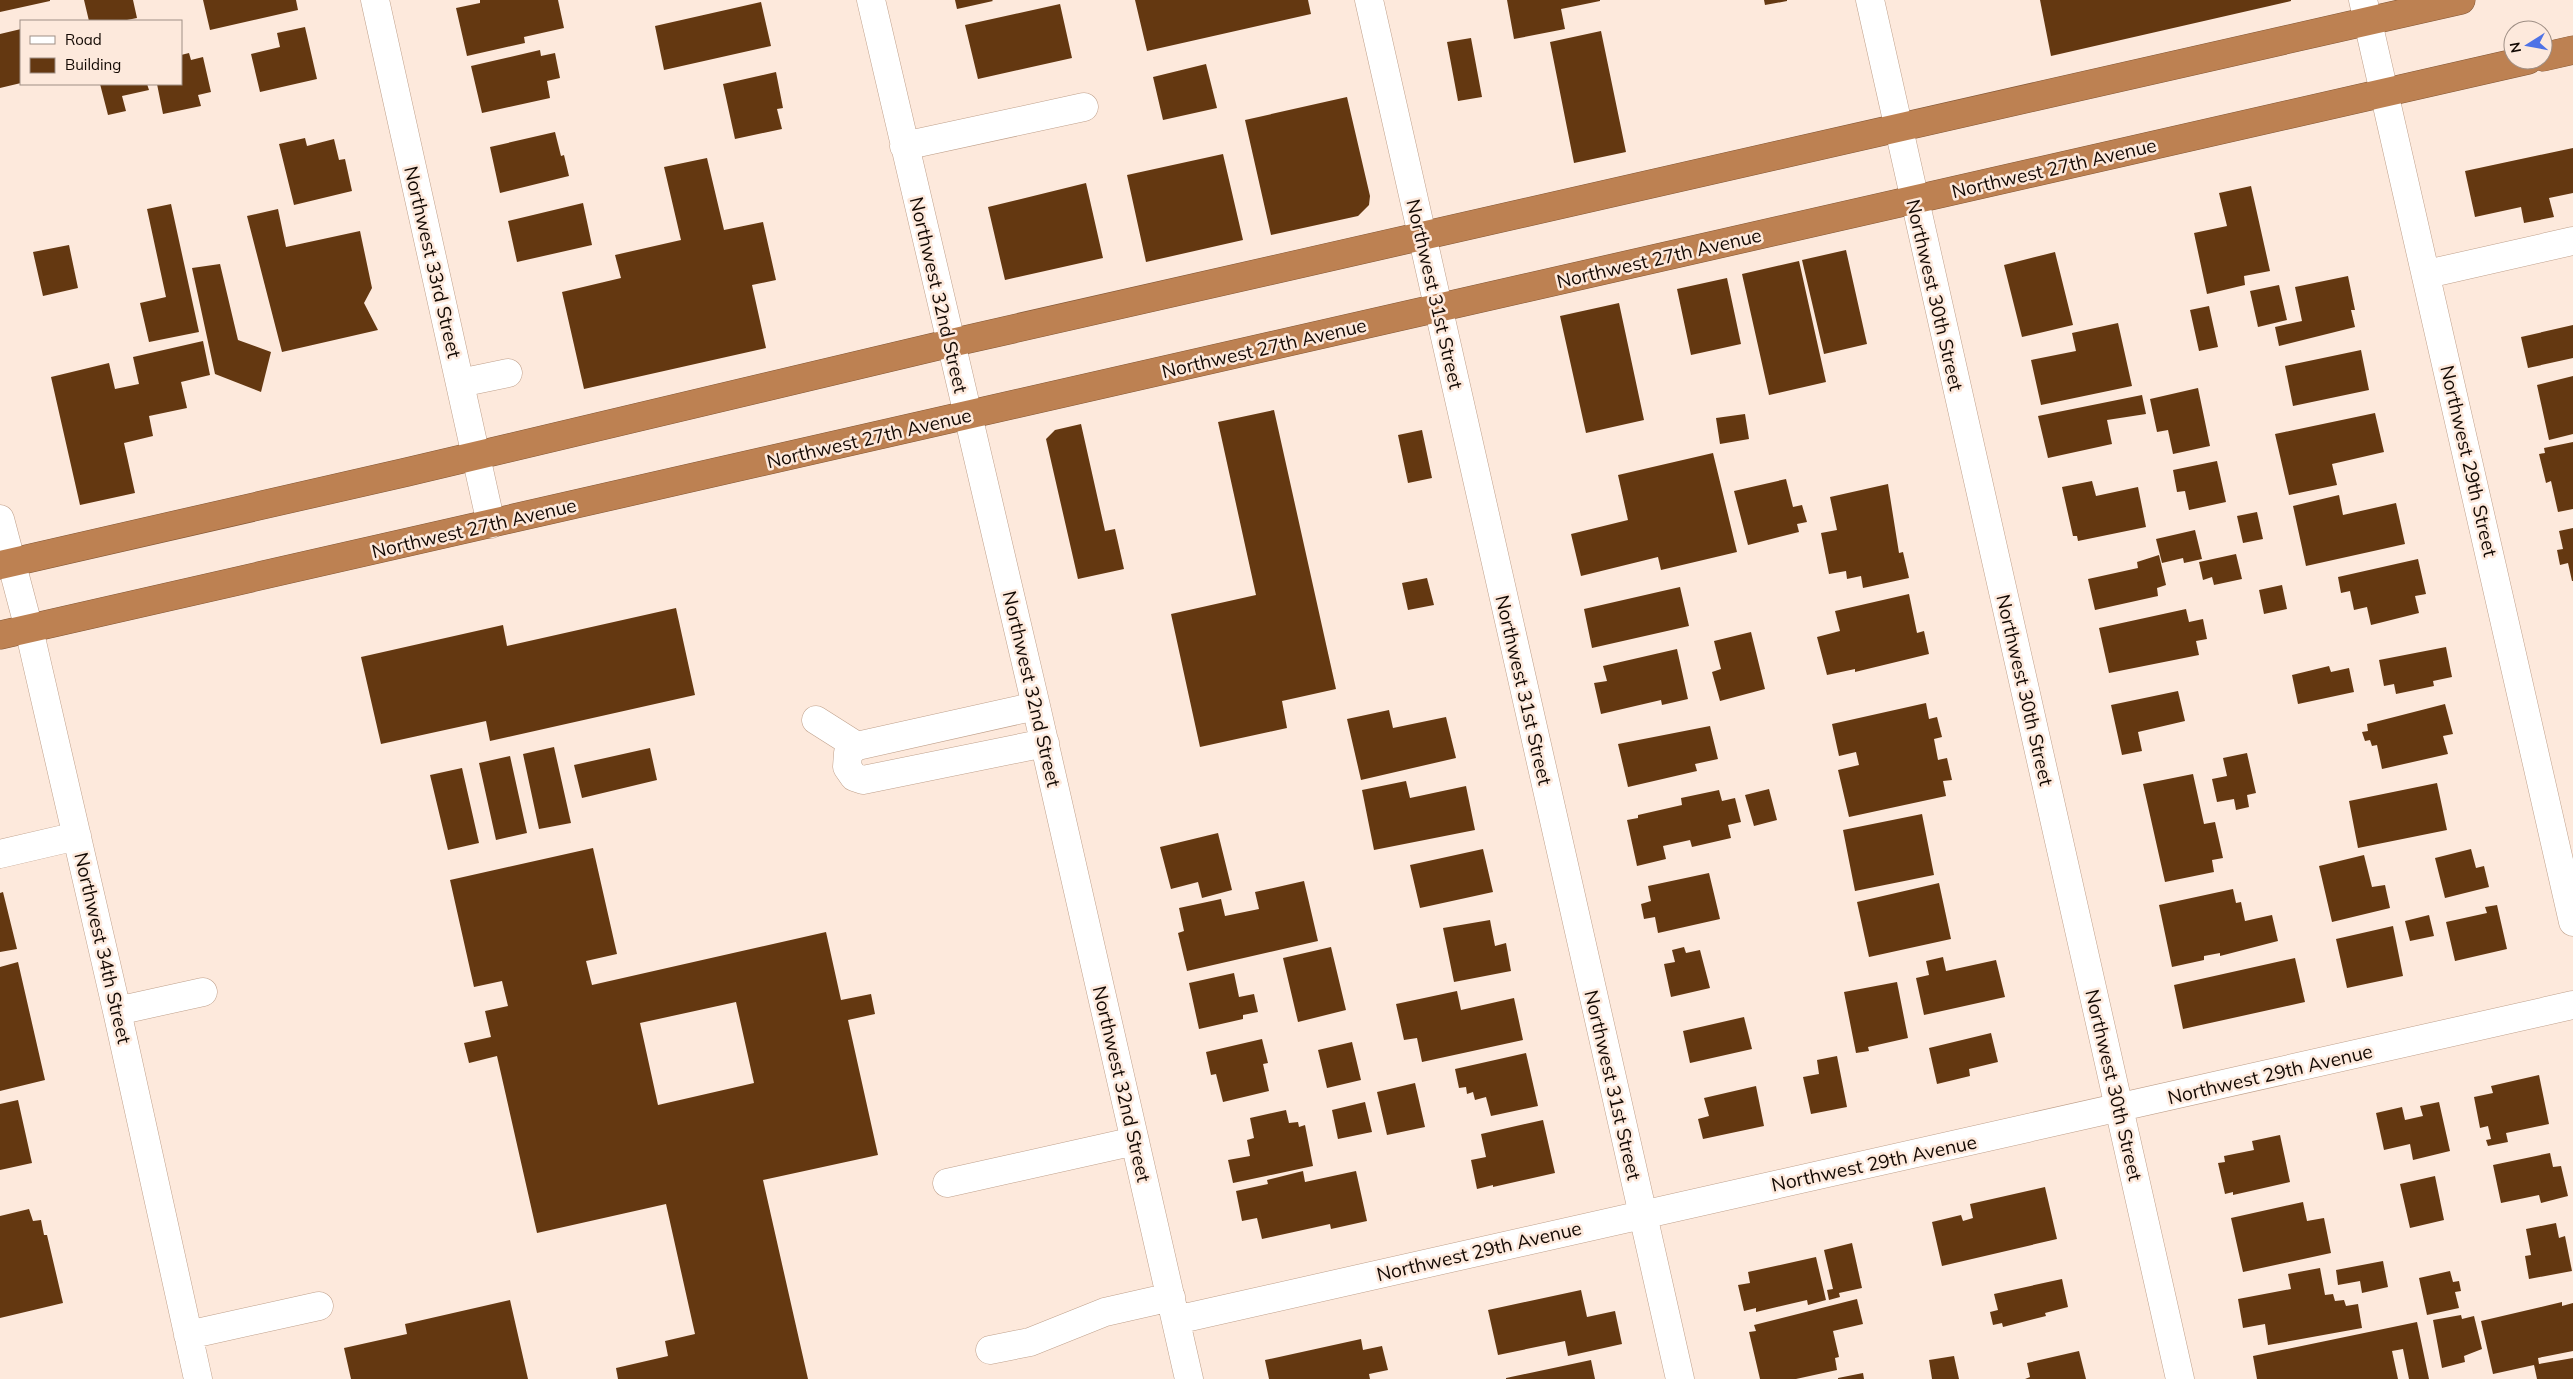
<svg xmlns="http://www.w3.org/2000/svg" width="2573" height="1379" font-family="Mulish,sans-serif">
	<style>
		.building { fill: #643811; fill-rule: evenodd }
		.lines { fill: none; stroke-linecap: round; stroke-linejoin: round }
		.minor-casing { stroke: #bfa08b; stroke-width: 29 }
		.highway-casing { stroke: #825736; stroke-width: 29 }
		.minor { stroke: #fff; stroke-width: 28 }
		.highway { stroke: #bd8152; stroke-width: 28 }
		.labels { text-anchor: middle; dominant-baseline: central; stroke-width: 5; stroke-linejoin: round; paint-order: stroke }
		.street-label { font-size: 19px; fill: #130903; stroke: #fde9dc }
	</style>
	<rect width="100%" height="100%" fill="#fde9dc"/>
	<!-- building -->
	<path class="building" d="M0 0H50V1L0 12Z
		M84 0H133L137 18 122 21H89Z
		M203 0H296L298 10 210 30Z
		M480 0H558L564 28 524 37 525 43 467 56 456 8 480 3Z
		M955 0H992L993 1 957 9Z
		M1135 0H1308L1311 14 1147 51Z
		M1507 0H1600V1L1561 9 1565 29 1514 39Z
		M1764 0H1787V1L1765 5Z
		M2040 0H2291V1L2051 56Z
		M761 2 771 46 664 70 655 26Z
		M1060 4 1072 58 978 79 965 25Z
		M305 27 317 79 260 92 251 54 280 47 277 33Z
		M21 29V83L0 88V34Z
		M1601 31 1626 152 1574 163 1550 42Z
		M1471 38 1482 97 1458 101 1447 42Z
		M540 50 541 56 555 53 560 78 547 81 550 98 482 113 471 66Z
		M189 53 191 60 203 57 211 92 198 95 201 106 163 114 157 84H181V55Z
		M1206 64 1217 108 1163 120 1153 77Z
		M776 72 783 108 777 109 782 129 735 139 723 84Z
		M100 84H147L149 90 122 96 126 111 108 115Z
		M1347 97 1370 196 1369 205 1358 216 1271 235 1245 120Z
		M555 132 561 156 564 155 569 176 500 193 490 147Z
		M305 138 307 146 334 139 339 160 345 159 352 191 294 205 279 144Z
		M2573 148V193L2549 198 2554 217 2524 223 2521 207 2475 217 2465 171Z
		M1223 154 1243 240 1146 262 1127 175Z
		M707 158 724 230 763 222 776 280 752 285 766 348 584 389 562 292 621 278 615 255 681 240 664 167Z
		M1086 183 1103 258 1005 280 988 207Z
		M2251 186 2270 271 2244 276 2245 285 2207 294 2194 233 2227 226 2219 193Z
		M583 203 592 245 517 262 508 221Z
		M171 204 199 332 149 342 140 303 166 297 147 209Z
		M278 209 286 247 360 231 372 288 364 303 378 330 282 352 247 216Z
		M69 245 78 288 43 296 33 252Z
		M1846 250 1867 344 1824 354 1802 260Z
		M2055 252 2073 325 2022 337 2004 265Z
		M1799 261 1826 382 1769 395 1742 274Z
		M220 264 238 340 271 352 261 392 215 374 192 268Z
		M2348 276 2355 310H2351L2355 327 2279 346 2275 327 2302 321 2295 287Z
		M1727 278 1741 344 1691 355 1677 289Z
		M2279 285 2287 320 2258 327 2250 291Z
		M1619 303 1644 420 1586 433 1560 316Z
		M2209 306 2218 347 2199 351 2190 310Z
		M2118 323 2132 386 2041 405 2031 360 2076 351 2072 333Z
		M2573 325V358L2528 368 2521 337Z
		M203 341 210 375 181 382 187 408 149 416 153 436 124 443 135 493 80 505 51 377 109 363 115 389 139 384 133 357Z
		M2361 350 2369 390 2293 406 2285 366Z
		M2573 376V434L2549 440 2537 385Z
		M2198 388 2210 446 2173 454 2168 430 2157 432 2150 399Z
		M2142 395 2146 414 2107 420 2112 444 2048 458 2038 416Z
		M1274 410 1336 689 1282 701 1287 728 1200 747 1171 614 1256 595 1218 422Z
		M2375 413 2384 452 2332 464 2337 485 2289 495 2275 434Z
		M1745 414 1749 439 1720 444 1716 418Z
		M1081 424 1105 531 1115 529 1124 569 1078 579 1046 439 1055 430Z
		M1422 430 1432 478 1408 483 1398 435Z
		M2573 442V509L2558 512 2551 481 2546 483 2539 454 2545 453 2544 448Z
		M1713 453 1737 552 1661 570 1658 557 1581 576 1571 534 1628 520 1618 475Z
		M2217 461 2226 502 2189 510 2185 491 2177 492 2173 470Z
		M1786 479 1793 507 1802 505 1807 522 1797 524 1799 532 1748 545 1734 491Z
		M2092 481 2096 496 2138 487 2146 527 2078 541 2077 536H2073L2062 487Z
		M1888 484 1899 553 1903 552 1909 578 1863 588 1861 576 1847 579 1846 571 1829 574 1821 533 1837 530 1830 497Z
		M2339 495 2343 515 2396 503 2405 544 2306 566 2293 506Z
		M2257 512 2263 539 2243 543 2237 516Z
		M2573 528V581H2572L2568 563 2560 565 2557 550 2563 549 2559 531Z
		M2195 530 2202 559 2184 563 2183 558 2162 563 2156 539Z
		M2236 554 2242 579 2214 585 2212 577 2203 580 2199 562Z
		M2159 555 2166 585 2157 588 2158 596 2095 610 2088 579 2138 568 2137 562Z
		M2418 559 2426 594 2415 596 2419 613 2371 625 2367 607 2354 610 2350 591 2341 593 2338 577Z
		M1427 578 1434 605 1408 610 1402 583Z
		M2282 585 2287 609 2264 614 2259 590Z
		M1680 587 1689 626 1592 648 1584 609Z
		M1909 594 1917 633 1924 631 1929 654 1855 672V669L1827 675 1817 637 1840 631 1835 611Z
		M676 608 695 695 490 741 486 721 381 744 361 657 503 625 507 646Z
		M2186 609 2189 622 2203 619 2207 639 2196 641 2199 655 2109 673 2099 628Z
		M1751 632 1765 689 1720 701 1712 672 1721 669 1714 641Z
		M2446 647 2452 677 2433 681 2434 686 2396 694 2394 684 2384 686 2379 660Z
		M1677 649 1688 699 1662 705 1661 700 1601 714 1594 683 1607 681 1603 666Z
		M2329 666 2331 672 2349 668 2354 692 2298 704 2292 675Z
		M2178 691 2185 721 2138 732 2142 751 2122 755 2111 705Z
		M1926 703 1929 719 1937 717 1942 737 1934 739 1938 760 1947 758 1952 780 1943 781 1946 796 1849 817 1838 770 1859 765 1856 752 1839 756 1832 724Z
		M2445 704 2453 734 2443 736 2448 754 2382 769 2377 745 2372 746 2370 740 2365 741 2362 732 2368 731 2367 724Z
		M1389 710 1393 728 1446 717 1456 758 1361 780 1347 719Z
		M1710 726 1718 759 1695 764 1697 771 1628 787 1618 744Z
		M554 747 571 823 539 829 523 754Z
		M650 748 657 780 582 798 574 765Z
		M2247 753 2256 793 2247 795 2249 807 2236 810 2234 799 2217 802 2212 779 2227 776 2223 758Z
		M510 756 527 833 496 840 479 763Z
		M462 768 479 843 448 850 430 775Z
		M2193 774 2204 824 2215 822 2223 858 2212 860 2214 872 2165 882 2143 784Z
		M1406 781 1410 798 1466 786 1475 830 1374 850 1362 790Z
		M2437 783 2447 830 2358 848 2349 801Z
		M1769 789 1777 820 1754 826 1745 795Z
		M1719 790 1722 801 1735 798 1741 822 1728 825 1731 838 1692 847 1690 840 1663 846 1666 859 1637 866 1627 820 1638 818V815L1682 805 1681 798Z
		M1922 814 1934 875 1855 891 1843 830Z
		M1218 833 1232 890 1202 898 1198 882 1171 889 1160 847Z
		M593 848 617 954 586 961 592 985 826 932 841 1000 871 994 875 1014 848 1020 878 1155 763 1180 808 1379H618L616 1368 668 1356 665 1341 695 1334 666 1204 537 1233 497 1056 469 1063 464 1043 491 1037 485 1011 508 1006 502 981 474 987 450 880ZM736 1002 754 1083 658 1105 640 1023Z
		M1483 849 1493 892 1420 908 1410 865Z
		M2471 849 2476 868 2484 866 2489 887 2445 898 2435 858Z
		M2364 855 2372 887 2385 885 2390 908 2332 922 2319 866Z
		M1709 873 1720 919 1658 933 1655 917 1644 919 1641 904 1651 901 1648 886Z
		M1304 881 1318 941 1187 971 1178 933 1184 931 1179 908 1221 899 1225 916 1259 909 1255 892Z
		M1939 883 1951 939 1869 957 1857 902Z
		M2233 889 2236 903 2241 902 2245 921 2272 915 2278 941 2220 956V953L2204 956V960L2172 967 2159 905Z
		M3 892 17 949 0 952V893Z
		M2497 905 2507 949 2455 961 2446 922 2487 913 2485 907Z
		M2429 915 2434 936 2410 941 2405 921Z
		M1490 920 1495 946 1506 943 1511 971 1454 982 1443 928Z
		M2393 926 2403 976 2347 988 2336 939Z
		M1331 947 1346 1010 1298 1022 1283 958Z
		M1684 947 1686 953 1700 950 1710 988 1671 997 1664 964 1675 962 1672 950Z
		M1943 957 1946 971 1996 960 2005 997 1924 1015 1916 978 1929 975 1926 961Z
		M2295 958 2305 1002 2183 1029 2174 985Z
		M18 962 45 1080 0 1091V967Z
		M1234 973 1239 997 1254 994 1258 1012 1243 1015V1019L1199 1029 1189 983Z
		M1897 982 1908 1038 1868 1047 1869 1051 1856 1053 1844 992Z
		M1457 991 1461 1010 1514 998 1523 1040 1422 1062 1417 1038 1404 1040 1396 1004Z
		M1744 1017 1752 1049 1690 1063 1683 1031Z
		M1991 1033 1998 1062 1969 1069 1970 1076 1937 1084 1929 1048Z
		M1262 1039 1268 1063 1263 1064 1269 1091 1223 1102 1216 1074 1211 1075 1206 1052Z
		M1352 1042 1361 1080 1327 1088 1318 1050Z
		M1526 1053 1538 1106 1491 1116 1486 1097 1475 1100 1473 1092 1467 1094 1466 1087 1459 1088 1455 1069Z
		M1837 1056 1847 1107 1811 1114 1803 1077 1819 1074 1817 1060Z
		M2539 1075 2549 1124 2506 1133 2508 1142 2488 1146 2486 1140 2491 1139 2488 1126 2480 1128 2474 1097 2493 1093 2491 1086Z
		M1415 1083 1425 1127 1387 1135 1377 1092Z
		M1756 1086 1764 1126 1703 1139 1698 1119 1709 1116 1704 1098Z
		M18 1100 32 1163 0 1170V1104Z
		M1365 1102 1372 1132 1338 1139 1332 1110Z
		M2439 1102 2450 1151 2413 1160 2410 1144 2384 1150 2376 1113 2402 1107 2405 1120 2423 1116 2420 1106Z
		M1286 1110 1289 1123 1298 1122 1299 1127 1305 1125 1313 1166 1233 1183 1228 1160 1250 1156 1247 1140 1254 1138 1250 1118Z
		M1543 1120 1555 1173 1493 1187V1185L1477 1189 1471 1160 1486 1157 1481 1134Z
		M2280 1135 2290 1182 2233 1195V1192L2225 1194 2218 1163 2225 1162 2224 1156 2254 1150 2252 1141Z
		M2550 1153 2553 1167 2561 1166 2568 1196 2541 1203 2539 1195 2501 1203 2493 1165Z
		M1303 1171 1305 1182 1356 1171 1367 1221 1331 1229 1330 1224 1262 1239 1257 1218 1242 1221 1236 1191 1268 1184 1267 1180Z
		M2435 1176 2444 1220 2410 1228 2400 1184Z
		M2045 1187 2057 1239 1942 1266 1932 1222 1961 1215 1963 1221 1973 1218 1970 1204Z
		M2303 1202 2307 1221 2324 1218 2331 1253 2243 1272 2231 1218Z
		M29 1209 33 1221 41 1220 44 1235H47L63 1303 0 1318V1216Z
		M2556 1223 2559 1238 2565 1236 2572 1271 2529 1279 2525 1256 2531 1255 2526 1229Z
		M1852 1243 1862 1288 1839 1293 1840 1297 1829 1300 1827 1290 1833 1289 1824 1250Z
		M1816 1257 1826 1300 1808 1305 1807 1300 1756 1312V1308L1744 1311 1738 1285 1750 1283 1748 1272Z
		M2383 1261 2388 1287 2362 1293 2360 1281 2338 1285 2336 1270Z
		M2320 1268 2325 1295 2333 1294 2335 1301 2344 1300 2346 1306 2358 1304 2362 1328 2268 1345 2265 1324 2243 1328 2238 1299 2291 1289 2288 1274Z
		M2450 1271 2453 1282 2459 1281 2461 1291 2455 1292 2459 1308 2427 1315 2419 1278Z
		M2062 1279 2068 1307 2045 1313 2046 1316 2003 1327 2002 1323 1993 1325 1990 1312 1998 1310 1994 1294Z
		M1581 1290 1587 1317 1615 1311 1622 1344 1568 1356 1565 1341 1498 1355 1488 1310Z
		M1857 1299 1863 1324 1833 1331 1839 1357 1835 1358 1837 1370 1796 1379H1760L1749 1332 1756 1331 1754 1325Z
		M510 1300 528 1379H351L344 1348 407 1334 405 1324Z
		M2562 1302V1306L2573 1303V1351L2538 1358 2539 1364 2573 1358V1379H2537L2534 1365 2493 1374 2481 1321Z
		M2461 1315 2462 1319 2474 1316 2482 1349 2464 1356 2465 1362 2442 1368 2433 1320Z
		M2417 1322 2429 1379H2409L2403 1349 2392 1351 2398 1379H2257L2253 1356Z
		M1361 1339 1363 1350 1382 1346 1388 1370 1369 1374 1370 1379H1269L1265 1360Z
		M2079 1351 2086 1379H2025L2030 1377 2027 1363Z
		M1954 1356 1959 1379H1932L1929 1360Z
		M1591 1360 1595 1379H1506V1378Z
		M1863 1373 1864 1379H1838V1378Z"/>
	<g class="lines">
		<defs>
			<path id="minor" d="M375 0 491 524
				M871 0 1036 706 1189 1379
				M1369 0 1680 1379
				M1870 0 2180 1379
				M2363 0 2573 922
				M904 146 1084 107
				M2427 274 2573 241
				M460 383 508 373
				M0 519 29 629 117 1011 198 1379
				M1036 706 857 746 848 753 847 767 854 777 863 780 1045 743
				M816 720 857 746
				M0 854 77 836
				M117 1011 203 992
				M947 1183 1135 1141
				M1176 1320 2573 1005
				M188 1335 319 1306
				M990 1350 1030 1342 1105 1312 1171 1297"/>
			<path id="highway" d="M2543 57 2573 50
				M0 565 407 472 951 343 2461 0
				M0 635 2528 60"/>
		</defs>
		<!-- minor casing -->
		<use href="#minor" class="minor-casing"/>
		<!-- highway casing -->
		<use href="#highway" class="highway-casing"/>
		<!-- minor -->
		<use href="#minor" class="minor"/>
		<!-- highway -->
		<use href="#highway" class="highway"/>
	</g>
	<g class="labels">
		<!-- street labels -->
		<g class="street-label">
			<text transform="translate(2054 168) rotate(-13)">Northwest 27th Avenue</text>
			<text transform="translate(1659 258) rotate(-13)">Northwest 27th Avenue</text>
			<text transform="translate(433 262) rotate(77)">Northwest 33rd Street</text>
			<text transform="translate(1435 294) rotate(77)">Northwest 31st Street</text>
			<text transform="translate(939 295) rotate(77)">Northwest 32nd Street</text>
			<text transform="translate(1935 295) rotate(77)">Northwest 30th Street</text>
			<text transform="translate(1264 348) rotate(-13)">Northwest 27th Avenue</text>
			<text transform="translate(869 438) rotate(-13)">Northwest 27th Avenue</text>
			<text transform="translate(2469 461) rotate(77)">Northwest 29th Street</text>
			<text transform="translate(474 528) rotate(-13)">Northwest 27th Avenue</text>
			<text transform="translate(1032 689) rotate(77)">Northwest 32nd Street</text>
			<text transform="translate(1524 690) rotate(77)">Northwest 31st Street</text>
			<text transform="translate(2025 690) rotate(77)">Northwest 30th Street</text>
			<text transform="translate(103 948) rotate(77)">Northwest 34th Street</text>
			<text transform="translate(2270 1074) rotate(-13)">Northwest 29th Avenue</text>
			<text transform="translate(1122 1084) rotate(77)">Northwest 32nd Street</text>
			<text transform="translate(1613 1085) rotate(77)">Northwest 31st Street</text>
			<text transform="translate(2114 1085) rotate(77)">Northwest 30th Street</text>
			<text transform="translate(1874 1163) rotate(-12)">Northwest 29th Avenue</text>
			<text transform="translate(1479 1251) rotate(-13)">Northwest 29th Avenue</text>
		</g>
	</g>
	<!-- legend -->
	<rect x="20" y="20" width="162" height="65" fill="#fde9dc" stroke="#9f8f85"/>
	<rect x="30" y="36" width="25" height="8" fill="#ffffff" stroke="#9f8f85"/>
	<text x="65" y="45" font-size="15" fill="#130903">Road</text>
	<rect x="30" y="58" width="25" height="15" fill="#643811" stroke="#9f8f85"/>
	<text x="65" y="70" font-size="15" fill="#130903">Building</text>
	<!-- north arrow -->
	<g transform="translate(2528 45) rotate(259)"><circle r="24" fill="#fde9dc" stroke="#9f8f85"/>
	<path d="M0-4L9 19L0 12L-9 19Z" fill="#4e72e6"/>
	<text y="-8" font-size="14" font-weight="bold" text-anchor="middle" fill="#130903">N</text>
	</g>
</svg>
